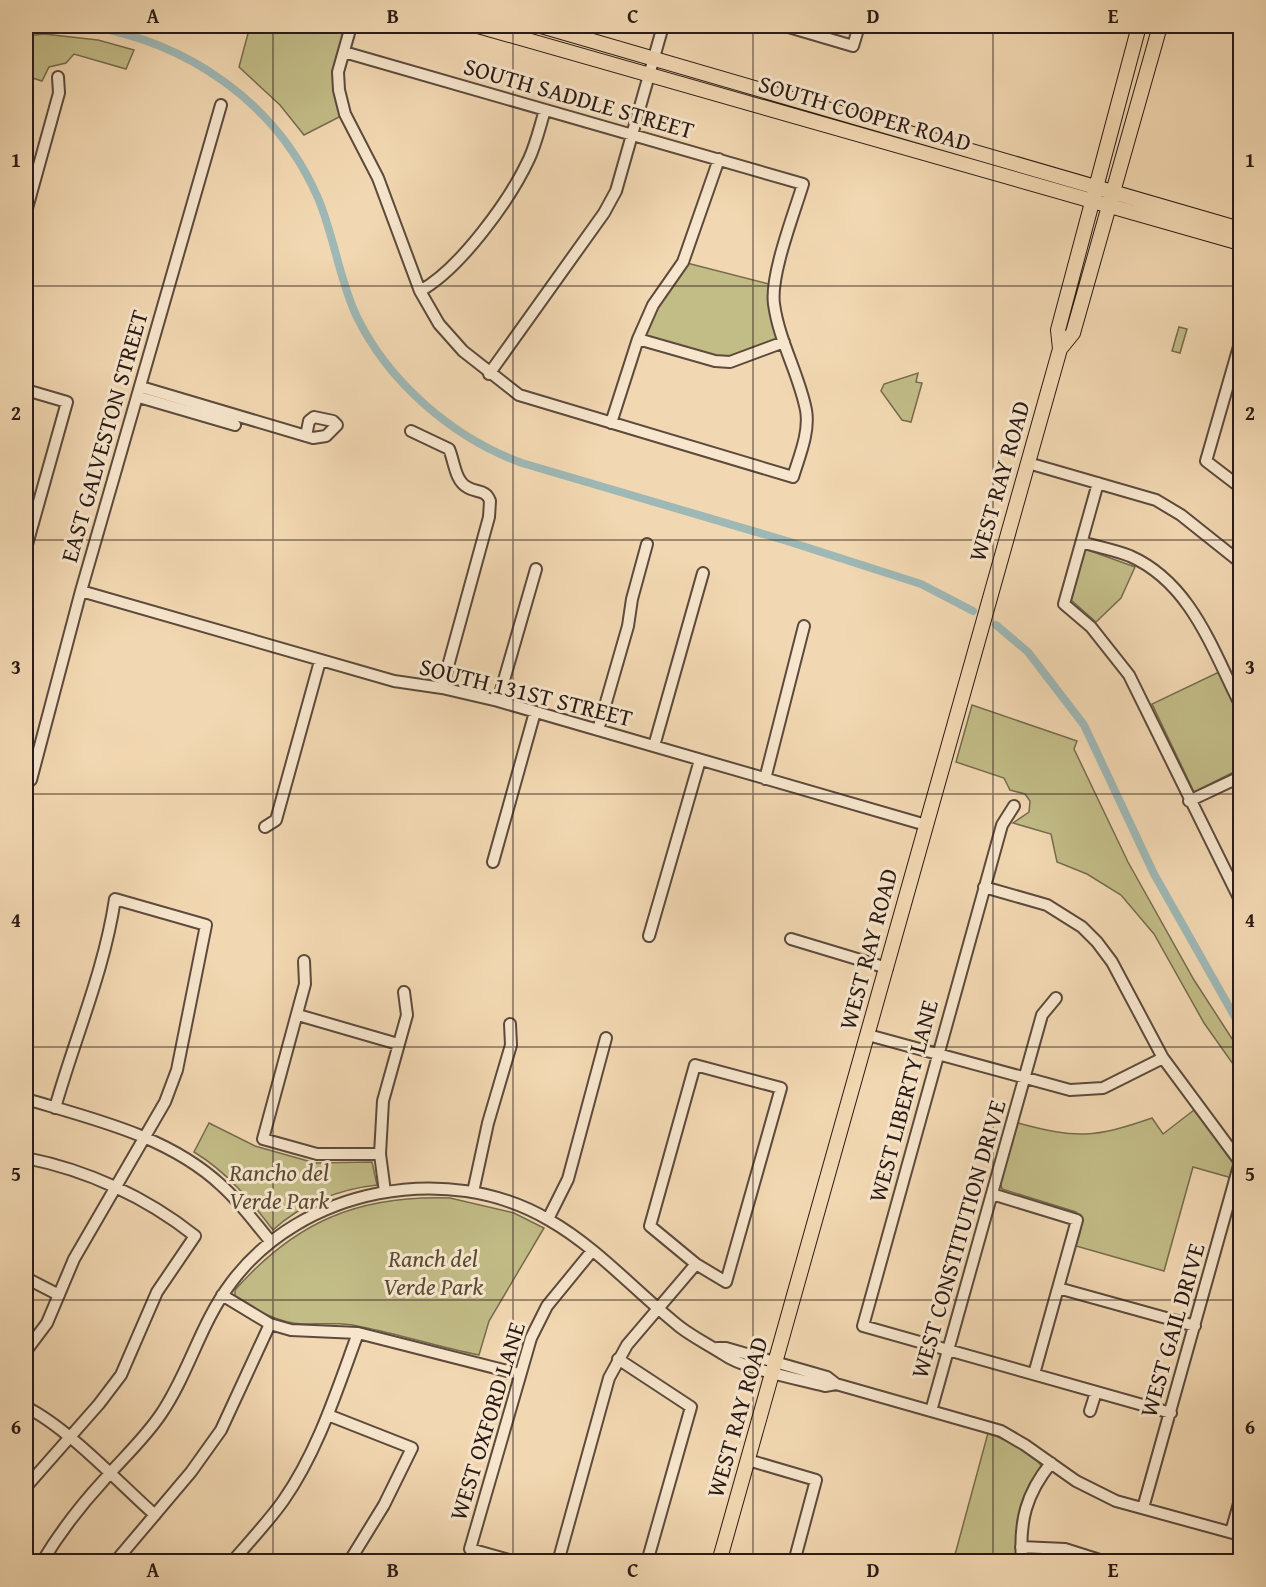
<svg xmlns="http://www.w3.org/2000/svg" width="1266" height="1587" font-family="'Gentium Book Plus',serif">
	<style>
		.green { fill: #c2bc87; stroke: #766b4e; stroke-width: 1.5 }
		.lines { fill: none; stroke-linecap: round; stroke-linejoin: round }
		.canal { stroke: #9eb8b6; stroke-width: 8 }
		.minor-casing { stroke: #5c4a3c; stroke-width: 14 }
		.major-casing { stroke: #2a1a14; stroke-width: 16 }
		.minor { stroke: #f7e6cd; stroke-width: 10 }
		.major { stroke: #f2d8b2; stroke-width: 14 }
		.grid { fill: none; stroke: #2a1a14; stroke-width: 1.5; stroke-opacity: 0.55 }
		.labels { text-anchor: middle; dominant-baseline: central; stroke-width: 6; stroke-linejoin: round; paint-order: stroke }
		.street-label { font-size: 24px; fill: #2a1a14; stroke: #f7e6cd }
		.park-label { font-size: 24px; font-style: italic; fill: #584b36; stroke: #f7e6cd }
		.neatline { fill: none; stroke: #2a1a14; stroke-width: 2 }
		.grid-label { font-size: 20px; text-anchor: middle; font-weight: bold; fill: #2a1a14 }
	</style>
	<rect width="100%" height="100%" fill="#f2d8b2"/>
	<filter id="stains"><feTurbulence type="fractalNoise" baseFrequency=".00333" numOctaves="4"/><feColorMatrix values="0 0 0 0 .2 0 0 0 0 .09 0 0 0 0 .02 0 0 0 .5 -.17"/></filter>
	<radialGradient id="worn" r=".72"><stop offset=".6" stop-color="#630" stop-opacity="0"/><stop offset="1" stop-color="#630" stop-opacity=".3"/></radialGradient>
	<!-- green -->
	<path class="green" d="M250 26H351L338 72 345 114 304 135 280 105 239 67Z
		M44 34 98 40 134 50 126 69 74 54 66 63 49 67 42 81 26 76V36Z
		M683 262 773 285 784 342 730 362 638 339Z
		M1179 327 1187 329 1180 353 1172 351Z
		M918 373 916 382 922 383 911 422 902 420 881 391 884 384Z
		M1085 549 1135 567 1121 598 1096 622 1071 600Z
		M1219 672 1240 717V769L1194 792 1152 704Z
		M972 705 1077 741 1074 749 1128 862 1194 980 1240 1051V1074L1204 1023 1154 934 1121 895 1087 874 1057 862 1051 834 1013 823 1029 812 1030 801 1025 794 1010 790 1004 778 956 762Z
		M1194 1110 1235 1163 1232 1178 1193 1167 1164 1271 1076 1246C1079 1234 1086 1222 1076 1212L1002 1189 1000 1181 1018 1123C1077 1139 1094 1138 1152 1118L1163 1134Z
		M209 1123 255 1146 315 1163 372 1162 377 1185C339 1189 301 1204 273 1230 250 1200 227 1172 194 1152Z
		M450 1198 514 1213 544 1228 489 1321 479 1355C439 1347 402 1335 362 1327 342 1322 323 1324 303 1324 278 1323 256 1310 235 1296V1290C296 1221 359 1195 450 1198Z
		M988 1433C1004 1440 1033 1450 1041 1466L1017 1561 953 1562Z"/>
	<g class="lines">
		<!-- canal -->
		<path class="canal" d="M88 26C188 42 277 103 318 198 334 236 339 278 356 315 388 382 453 438 522 463L787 541 921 584 973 611
			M996 625 1028 652 1084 725 1154 874 1240 1026"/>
		<defs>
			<path id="minor" d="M785 26 853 46 859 26
				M344 52 803 184C794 214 770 275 774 304 779 341 799 374 806 410 810 432 799 457 793 477L519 395 463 351 439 324 420 291 378 178 345 114 339 90 338 72 351 26
				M26 212 59 93 58 77
				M420 291C460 269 510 200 529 159 536 144 540 126 545 110
				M638 339 715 361 730 362 784 342
				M1240 343 1206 461 1240 487
				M489 374 604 213 616 191 663 26
				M141 387 313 438 326 436 337 425 333 421 314 417 309 421 306 436
				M26 390 67 402 26 548
				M139 397 235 425
				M611 423 638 339 653 305 683 262 719 159
				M411 431 449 449C454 460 455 481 467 487 476 493 486 489 490 501L489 517 442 688
				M1028 463 1156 500 1181 515 1240 562
				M1098 483 1064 604 1091 627 1129 675 1240 900
				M1082 542C1097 547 1115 550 1130 556 1191 583 1212 649 1240 704
				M81 591 394 681 442 688 498 701 926 825
				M498 701 536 569
				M598 730 628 626 632 599 647 544
				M654 746 703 573
				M765 779 804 626
				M31 780 81 591 221 105
				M1189 801 1240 777
				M1014 806 1002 825 863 1326 1171 1413
				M265 827 276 820 320 661
				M493 862 535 712
				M984 887 1047 905 1082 927 1097 942 1112 962 1163 1058 1240 1162
				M649 936 700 760
				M791 939 887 968
				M304 961 305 984 263 1139 317 1154H380
				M298 1015 398 1044
				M868 1035 1070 1090 1103 1088 1163 1058
				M695 1065 781 1088 726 1282 696 1264 650 1226Z
				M26 1099C93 1119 169 1136 222 1186 240 1202 255 1223 271 1242
				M26 1158C87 1170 146 1197 195 1236L157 1292 121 1375 99 1404 26 1487
				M385 1192 380 1154 383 1101 407 1015 404 992
				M473 1192 488 1123 511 1045 510 1024
				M992 1194 1077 1220 1034 1374
				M548 1219 568 1179 606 1038
				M26 1278 59 1295
				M1058 1288 1195 1326
				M222 1295 270 1324 291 1330 358 1333 519 1374
				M717 1348H726L827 1377 836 1384 1001 1431 1025 1445 1076 1481 1116 1501 1240 1535
				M26 1351 47 1323 74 1259 165 1102 177 1070 206 925 115 899C104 972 75 1037 55 1108
				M618 1359 691 1407 647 1562
				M26 1407C68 1428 118 1482 155 1515
				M931 1411 1042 1015 1056 998
				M1090 1411 1096 1392
				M328 1415 412 1448 384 1505 349 1562
				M748 1460 816 1480 794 1562
				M1143 1508 1240 1162
				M1231 1532 1240 1500
				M1021 1547 1065 1549 1106 1562
				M42 1562C60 1532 81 1505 104 1480 123 1458 145 1438 161 1414 189 1373 200 1324 231 1283 301 1188 448 1160 549 1220 598 1248 636 1292 680 1327 693 1337 709 1345 723 1354 743 1369 799 1379 825 1386L836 1384
				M115 1562 191 1472 221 1430 270 1324
				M232 1562C249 1542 268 1522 283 1501 318 1451 337 1390 358 1333
				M516 1562 470 1549 531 1338 547 1306 592 1251
				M558 1562 609 1378 627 1345 696 1264
				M1022 1562C1019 1521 1026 1494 1051 1463"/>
			<path id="major" d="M478 26 1240 243
				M541 26 1240 229
				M1060 349 1073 333 1160 26
				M719 1562 1060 349 1058 330 1139 26"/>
		</defs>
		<!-- minor casing -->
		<use href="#minor" class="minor-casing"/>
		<!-- major casing -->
		<use href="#major" class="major-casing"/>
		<!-- minor -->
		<use href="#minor" class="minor"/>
		<!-- major -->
		<use href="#major" class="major"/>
	</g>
	<!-- grid -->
	<path class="grid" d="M273 26V1562M513 26V1562M753 26V1562M993 26V1562M26 286H1240M26 540H1240M26 794H1240M26 1047H1240M26 1300H1240"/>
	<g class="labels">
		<!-- street labels -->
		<g class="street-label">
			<text transform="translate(579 98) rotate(16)">SOUTH SADDLE STREET</text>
			<text transform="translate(865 113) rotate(16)">SOUTH COOPER ROAD</text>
			<text transform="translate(104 436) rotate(-74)">EAST GALVESTON STREET</text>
			<text transform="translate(999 481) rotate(-74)">WEST RAY ROAD</text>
			<text transform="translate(526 692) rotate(14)">SOUTH 131ST STREET</text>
			<text transform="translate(868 949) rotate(-75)">WEST RAY ROAD</text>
			<text transform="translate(903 1101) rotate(-75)">WEST LIBERTY LANE</text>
			<text transform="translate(958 1239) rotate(-74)">WEST CONSTITUTION DRIVE</text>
			<text transform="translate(1172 1330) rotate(-74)">WEST GAIL DRIVE</text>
			<text transform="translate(737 1417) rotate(-74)">WEST RAY ROAD</text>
			<text transform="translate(487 1421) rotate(-73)">WEST OXFORD LANE</text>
		</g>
		<!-- park labels -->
		<g class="park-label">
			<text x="279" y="1172">Rancho del<tspan x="279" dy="28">Verde Park</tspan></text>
			<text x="433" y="1258">Ranch del<tspan x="433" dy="28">Verde Park</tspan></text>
		</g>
	</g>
	<!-- margin -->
	<rect width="1266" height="1587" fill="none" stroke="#f2d8b2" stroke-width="66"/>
	<rect x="33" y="33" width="1200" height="1521" class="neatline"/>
	<g class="grid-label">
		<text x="153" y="23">A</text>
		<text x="393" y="23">B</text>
		<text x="633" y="23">C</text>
		<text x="873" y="23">D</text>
		<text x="1113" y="23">E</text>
		<text x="16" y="167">1</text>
		<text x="1250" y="167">1</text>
		<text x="16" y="420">2</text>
		<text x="1250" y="420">2</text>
		<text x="16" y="674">3</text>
		<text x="1250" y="674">3</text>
		<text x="16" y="927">4</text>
		<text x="1250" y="927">4</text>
		<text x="16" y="1181">5</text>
		<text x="1250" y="1181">5</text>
		<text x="16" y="1434">6</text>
		<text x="1250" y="1434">6</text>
		<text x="153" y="1577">A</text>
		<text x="393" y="1577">B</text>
		<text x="633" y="1577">C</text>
		<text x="873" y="1577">D</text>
		<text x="1113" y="1577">E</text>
	</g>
	<rect width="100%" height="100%" filter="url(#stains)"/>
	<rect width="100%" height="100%" fill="url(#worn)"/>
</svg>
